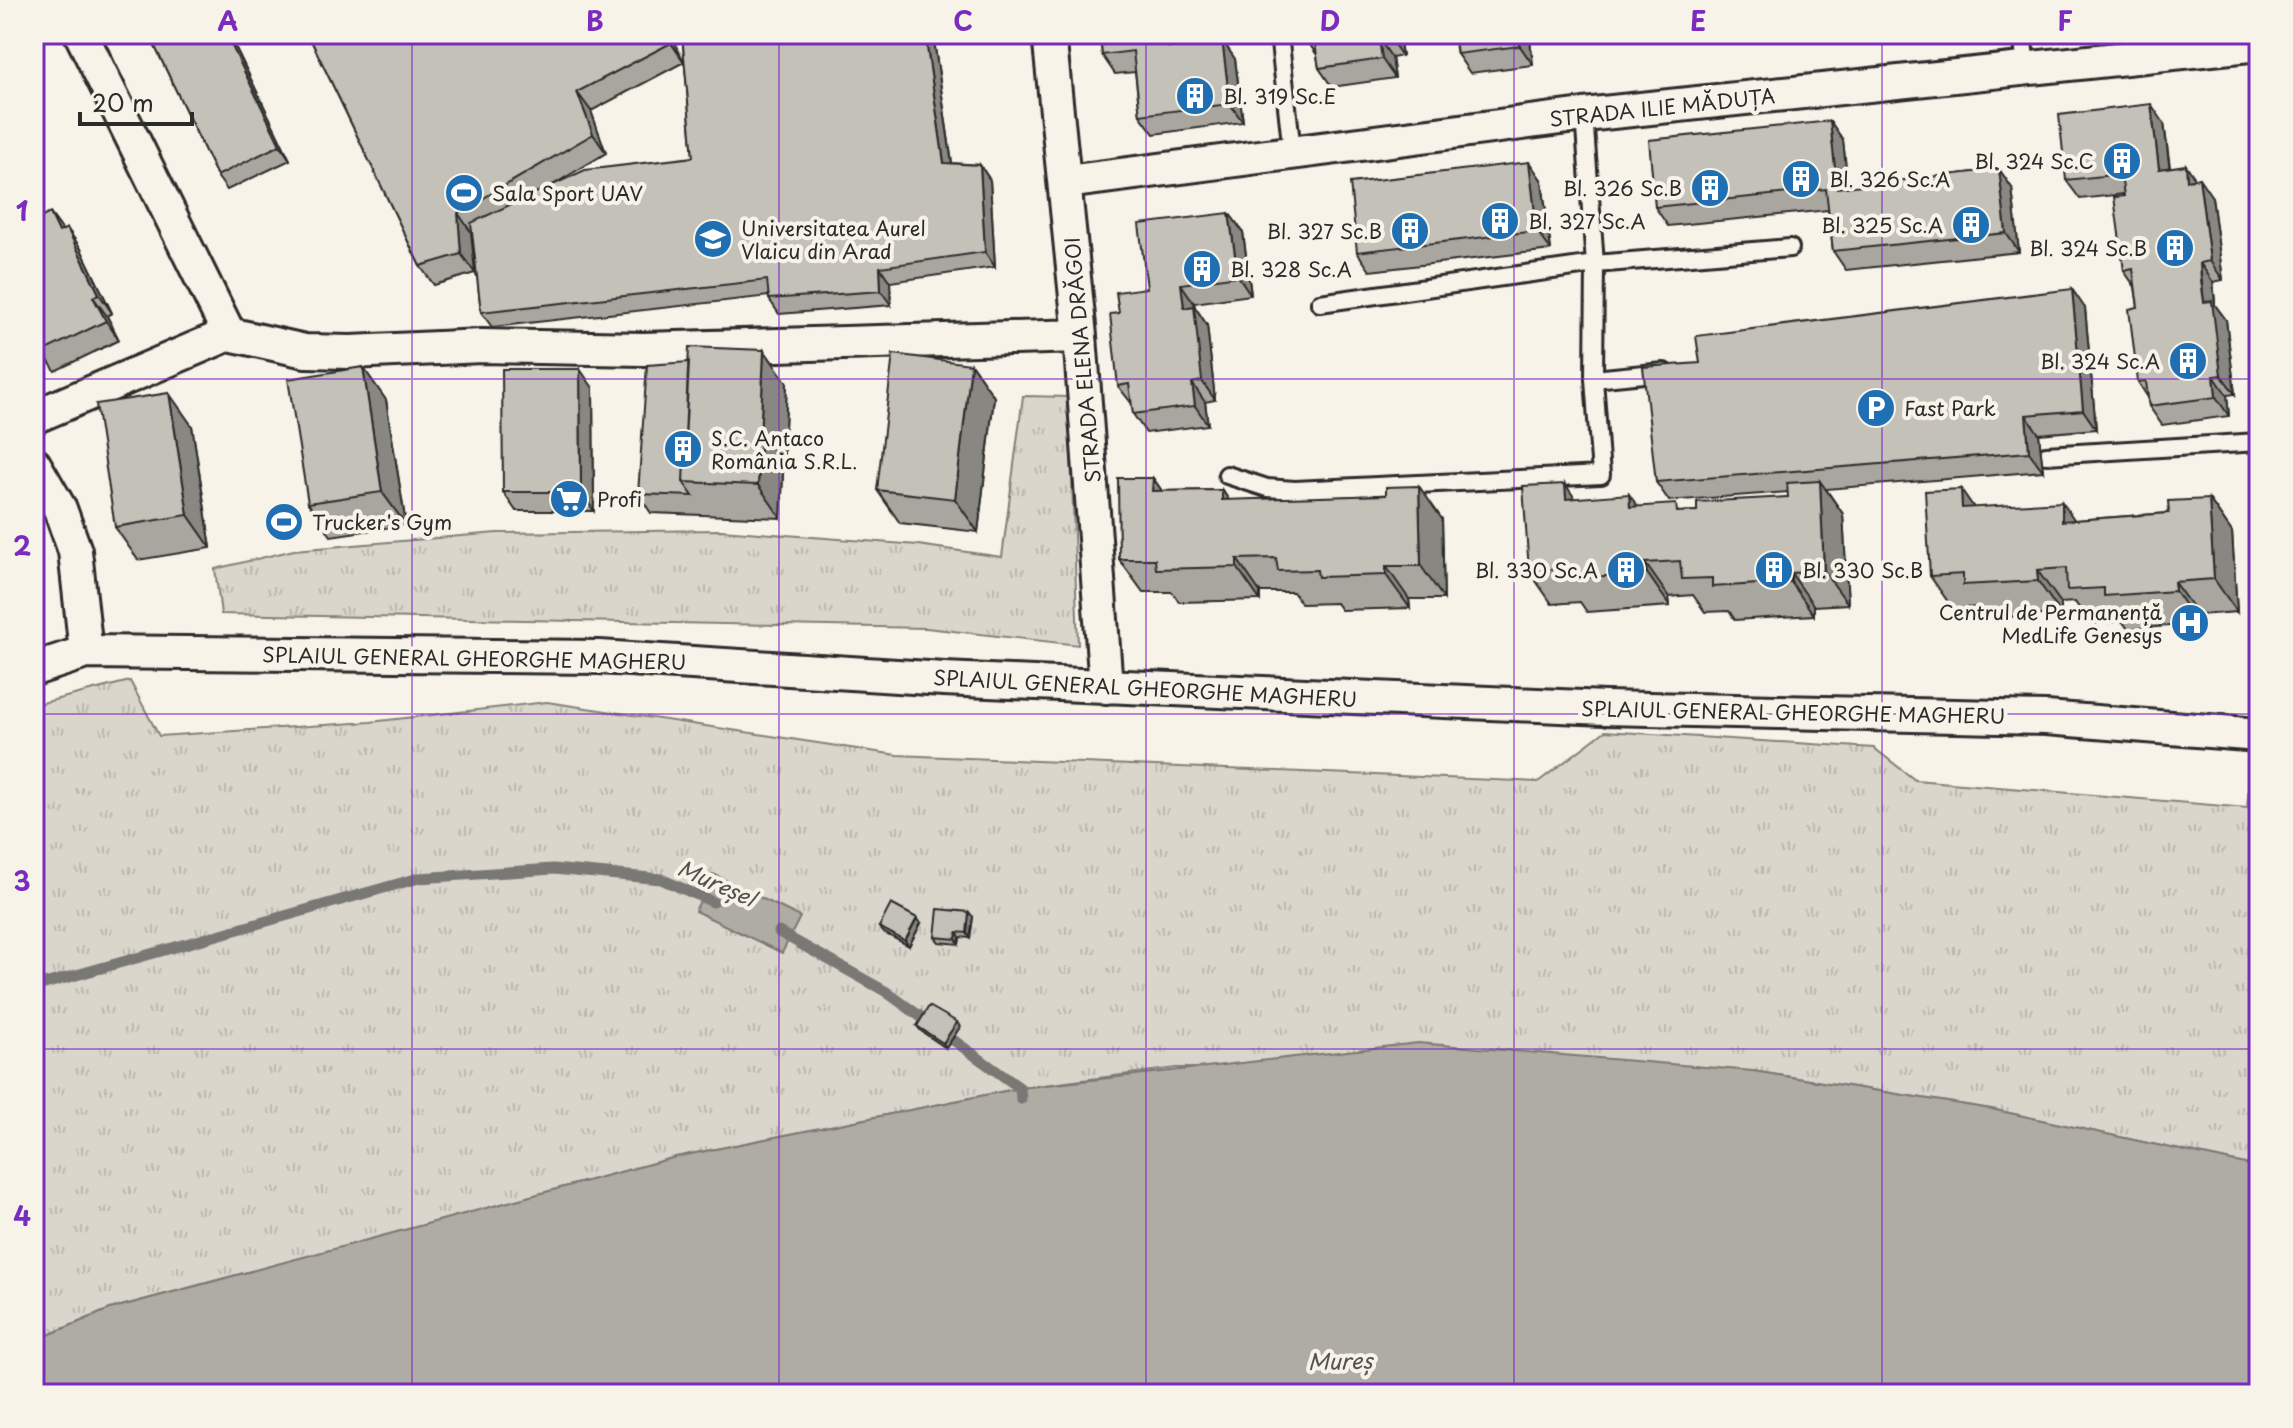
<svg xmlns="http://www.w3.org/2000/svg" width="2293" height="1428" font-family="'Playpen Sans',sans-serif">
	<style>
		.grass { fill: url(#grass-tufts); stroke: #82807c; stroke-width: 2 }
		.water { fill: #afaca4; stroke: #7a7874; stroke-width: 2 }
		.lines { fill: none; stroke-linecap: round; stroke-linejoin: round }
		.stream { stroke: #7a7874; stroke-width: 11 }
		.service-casing { stroke: #2b2b2b; stroke-width: 22 }
		.minor-casing { stroke: #2b2b2b; stroke-width: 38 }
		.service { stroke: #f7f3e8; stroke-width: 16 }
		.minor { stroke: #f7f3e8; stroke-width: 32 }
		.wall { fill: #a9a69f; stroke: #2b2b2b; stroke-width: 2 }
		.shaded-wall { fill: #898782; stroke: #2b2b2b; stroke-width: 2 }
		.building { fill: #c4c1b9; stroke: #2b2b2b; stroke-width: 2 }
		.grid { fill: none; stroke: #7b2cbf; stroke-width: 2; stroke-opacity: 0.55 }
		.labels { text-anchor: middle; dominant-baseline: central; stroke-width: 8; stroke-linejoin: round; paint-order: stroke }
		.poi-label { font-size: 20px; fill: #2b2b2b; stroke: #f7f3e8; text-anchor: start }
		.street-label { font-size: 20px; fill: #2b2b2b; stroke: #f7f3e8 }
		.water-label { font-size: 22px; font-style: italic; fill: #53524f; stroke: #f7f3e8 }
		.neatline { fill: none; stroke: #7b2cbf; stroke-width: 3 }
		.grid-label { font-size: 26px; text-anchor: middle; font-weight: bold; fill: #7b2cbf }
	</style>
	<defs>
		<pattern id="grass-tufts" width="24" height="20" patternUnits="userSpaceOnUse" patternTransform="scale(2)"><rect width="24" height="20" fill="#dad6cc"/><path d="M3 7l-1-3M5 7V3M7 7l1-3M15 17l-1-3M17 17v-4M19 17l1-3" fill="none" stroke="#bbb8af"/></pattern>
	</defs>
	<rect width="100%" height="100%" fill="#f7f3e8"/>
	<filter id="ink" filterUnits="userSpaceOnUse"><feTurbulence type="fractalNoise" baseFrequency=".0125" numOctaves="2"/><feDisplacementMap in="SourceGraphic" scale="16" xChannelSelector="R" yChannelSelector="G"/><feConvolveMatrix kernelMatrix="1 2 1 2 8 2 1 2 1" color-interpolation-filters="sRGB"/></filter>
	<g filter="url(#ink)">
		<!-- grass -->
		<path class="grass" d="M1023 396 1069 397 1078 645 926 628 221 614 215 569 294 550 497 533 721 530 918 545 1002 557Z
			M34 537C44 558 46 573 34 593Z
			M130 681 159 736 370 722 547 702 897 755 1538 782 1605 731 1874 748 1915 780 2247 808 2249 784 2259 785V1167L1991 1109 1753 1071 1176 1068 1020 1088 676 1157 110 1309 34 1341V705Z"/>
		<!-- water -->
		<path class="water" d="M713 874 800 917 782 953 695 911Z
			M1418 1043 1753 1071 1991 1109 2259 1167V1394H34V1341L110 1309 676 1157 1020 1088Z"/>
		<g class="lines">
			<!-- stream -->
			<path class="stream" d="M779 932 885 991 1020 1088 1021 1099
				M34 987 419 878 553 869 661 879 713 902"/>
			<defs>
				<path id="service" d="M1279 34 1292 152
					M2022 34 2026 66
					M1320 303 1595 264 1790 248
					M1594 379 1664 372
					M2046 455 2259 442
					M1227 475 1267 488 1295 490 1601 475 1594 379 1595 264 1584 115"/>
				<path id="minor" d="M81 34 229 334
					M1049 34 1080 336 1106 687
					M1066 182 1584 115 2259 44
					M34 417 229 334 305 351 351 352 482 346 643 349 1080 336
					M34 464 60 509 75 551 86 652
					M34 669 86 652 599 657 944 679 1605 708 2046 718 2259 735"/>
			</defs>
			<!-- service casing -->
			<use href="#service" class="service-casing"/>
			<!-- minor casing -->
			<use href="#minor" class="minor-casing"/>
			<!-- service -->
			<use href="#service" class="service"/>
			<!-- minor -->
			<use href="#minor" class="minor"/>
		</g>
		<!-- wall -->
		<path class="wall" d="M149 34H229L290 160 227 190 217 176Z
			M308 34H670L684 62 591 111 606 153 551 186 693 157 682 34H933L952 163 980 165 990 180 995 267 890 282 891 305 779 314 769 299V296L492 327 481 312 472 231 471 232 475 273 434 285 420 266Z
			M1093 34H1184L1185 43 1179 44V46L1222 40 1235 59 1243 122 1154 134 1140 115 1135 72 1115 74 1102 55 1101 46Z
			M1304 34H1399L1402 56 1392 58 1395 78 1332 87 1319 68 1317 55 1305 38Z
			M1449 34H1539L1540 39 1530 40 1533 65 1470 73 1457 54 1455 43Z
			M1830 121 1843 140 1848 187 1999 169 2012 188 2019 252 1846 270 1833 251 1828 210 1668 226 1655 207Z
			M2164 123 2170 167 2195 179 2212 197 2223 280 2213 282 2215 300V305L2226 320 2235 394 2227 395 2229 416 2162 425 2149 406 2147 396 2138 382V307L2135 287 2124 271 2123 194 2080 199 2066 180Z
			M1529 162 1542 181 1551 250 1370 271 1357 252Z
			M1229 213 1243 232 1251 295 1194 303 1195 307 1207 325 1215 400 1205 402 1208 425 1146 433 1133 414 1132 404 1118 386 1147 288Z
			M34 221 62 231 80 247 112 313 107 316 119 340 55 371 42 351 39 352 34 346Z
			M2085 308 2096 429 2039 434 2043 471 1826 489 1843 514 1848 604 1814 606V615L1735 620 1729 611 1705 612 1693 595 1669 597 1670 606 1587 612 1580 602 1552 604 1529 571 1575 499 1681 512 1697 511 1788 497V492L1669 501 1656 482 1700 363Z
			M764 350 787 383 781 518 651 513 638 494 689 362Z
			M971 364 994 397 978 532 900 523 877 490Z
			M593 388 594 511H516L503 492Z
			M386 400 406 525 331 536 308 503Z
			M192 426 211 548 138 560 115 527Z
			M1153 478 1162 491 1222 490 1229 500 1442 519 1444 599H1409L1410 608 1341 610 1336 603 1302 604 1293 592H1260V600L1179 602 1172 592H1143L1119 559Z
			M2209 499 2232 532 2237 612 2198 615V624L2128 629 2122 621 2090 624 2075 602 2061 603V614L1986 618 1979 607 1953 609 1930 576 1974 508 2074 520 2169 513Z
			M973 917 970 938 960 937 959 944 939 942 935 937Z
			M921 923 909 946 882 932 879 927Z
			M917 1026 960 1027 946 1048 921 1031Z"/>
		<!-- shaded-wall -->
		<path class="shaded-wall" d="M226 34H229L290 160 280 145Z
			M666 34H670L684 62 671 43Z
			M925 34H933L954 178 944 163Z
			M1167 34H1172L1179 44 1181 66 1168 47Z
			M1179 34H1184L1185 43Z
			M1388 34H1399L1402 56 1389 37Z
			M1518 34H1526L1530 40 1533 65 1520 46Z
			M1379 39 1392 58 1395 78 1382 59Z
			M1222 40 1235 59 1243 122 1230 104Z
			M577 92 591 111 606 153 593 134Z
			M2151 104 2164 123 2172 188 2159 169Z
			M1830 121 1843 140 1850 207 1837 188Z
			M1529 162 1542 181 1551 250 1537 231Z
			M980 165 990 180 995 267 985 252Z
			M2186 165 2199 184 2187 180Z
			M1999 169 2012 188 2019 252 2006 233Z
			M2199 178 2212 197 2223 280 2210 261Z
			M50 213 64 232H59Z
			M458 213 471 232 475 273 461 254Z
			M1229 213 1243 232 1251 295 1238 276Z
			M67 228 80 247 112 313 99 294Z
			M2200 263 2213 282 2215 305 2226 320 2235 394 2221 375 2204 302Z
			M880 267 890 282 891 305 881 291Z
			M1181 284 1194 303 1195 307 1207 325 1215 400 1202 381 1184 308Z
			M2072 289 2085 308 2096 429 2083 410Z
			M93 297 107 316 119 340 106 321Z
			M764 350 787 383 781 518 758 485Z
			M971 364 994 397 978 532 955 499Z
			M363 367 386 400 406 525 382 492Z
			M580 369 593 388 594 511 581 492Z
			M2214 376 2227 395 2229 416 2216 397Z
			M1192 383 1205 402 1208 425 1195 406Z
			M169 393 192 426 211 548 188 515Z
			M2026 415 2039 434 2043 471 2029 452Z
			M1153 478 1176 511 1152 491Z
			M1820 481 1843 514 1848 604 1824 571Z
			M1565 484 1588 517 1566 499Z
			M1419 486 1442 519 1444 599 1421 566Z
			M1961 489 1984 522 1962 508Z
			M1222 490 1245 523 1222 500Z
			M1629 494 1652 527 1630 507Z
			M2209 499 2232 532 2237 612 2214 579Z
			M2062 502 2085 535 2062 521Z
			M1237 559 1260 592V600L1237 567Z
			M1645 563 1669 597 1670 606 1647 573Z
			M1386 566 1409 599 1410 608 1386 575Z
			M2037 570 2061 603V614L2038 581Z
			M1791 573 1814 606V615L1791 582Z
			M2174 582 2198 615V624L2175 591Z
			M969 912 973 917 970 938 967 933Z
			M917 918 921 923 909 946 905 941Z
			M957 932 960 937 959 944 956 939Z
			M957 1022 960 1027 946 1048 943 1043Z"/>
		<!-- building -->
		<path class="building" d="M149 34H226L280 145 217 176Z
			M308 34H666L671 43 577 92 593 134 458 213 461 254 420 266Z
			M682 34H925L944 163 980 165 985 252 880 267 881 291 769 299 767 280 481 312 471 223 585 170 693 157Z
			M1100 34H1167L1168 47 1222 40 1230 104 1140 115 1133 51 1102 55Z
			M1304 34H1388L1389 37 1379 39 1382 59 1319 68 1314 37 1305 38Z
			M1454 34H1518L1520 46 1457 54Z
			M2151 104 2159 169 2186 165 2187 180 2199 178 2210 261 2200 263 2201 281 2204 302 2212 301 2221 375 2214 376 2216 397 2149 406 2146 381 2138 382 2129 309 2138 307 2133 269 2124 271 2114 197 2124 196 2121 174 2066 180 2059 115Z
			M1830 121 1837 188 1999 169 2006 233 1833 251 1826 189 1655 207 1649 140Z
			M1529 162 1537 231 1357 252 1350 183Z
			M50 213 59 232 67 228 99 294 93 297 106 321 42 352 34 334V221Z
			M1229 213 1238 276 1181 284 1184 308 1194 306 1202 381 1192 383 1195 406 1133 414 1129 384 1118 386 1110 314 1119 313 1116 292 1147 288 1139 224Z
			M2072 289 2083 410 2026 415 2029 452 1656 482 1643 367 1700 363 1696 336Z
			M689 347 764 350 758 485 683 482Z
			M893 354 971 364 955 499 877 490Z
			M689 362 683 482 693 496 638 494 647 365Z
			M363 367 382 492 308 503 288 379Z
			M502 369H580L581 492H503Z
			M169 393 188 515 115 527 96 404Z
			M1118 478H1153L1152 491 1222 490V500L1386 495V487L1419 486 1421 566H1386V575L1318 577 1317 570 1278 571 1276 558 1237 559V567L1156 569 1155 559H1119Z
			M1820 481 1824 571 1791 573V582L1712 587V578L1682 579 1680 561 1645 563 1647 573 1564 579 1563 569 1529 571 1523 486 1565 484 1566 499 1629 494 1630 507 1676 504 1677 512 1697 511V502L1788 497 1787 483Z
			M1961 489 1962 508 2062 502V521L2169 513 2168 501 2209 499 2214 579 2174 582 2175 591 2104 596V588L2067 590 2066 568 2037 570 2038 581 1963 585V574L1930 576 1925 491Z
			M891 904 917 918 905 941 879 927Z
			M938 909 969 912 967 933 957 932 956 939 935 937Z
			M929 1006 957 1022 943 1043 917 1026Z"/>
	</g>
	<!-- grid -->
	<path class="grid" d="M412 34V1394M779 34V1394M1146 34V1394M1514 34V1394M1882 34V1394M34 379H2259M34 714H2259M34 1049H2259"/>
	<!-- icons -->
	<defs>
		<symbol id="building-disc" viewBox="-11 -11 22 22"><circle r="9.5" fill="#1f6fb2" stroke="#f7f3e8"/><path d="M-4-6H4V6H1V3H-1V6H-4ZM-2.5-4.3h1.7v1.8h-1.7ZM.8-4.3h1.7v1.8H.8ZM-2.5-1h1.7V.8h-1.7ZM.8-1h1.7V.8H.8Z" fill="#fff"/></symbol>
		<symbol id="stadium-disc" viewBox="-11 -11 22 22"><circle r="9.5" fill="#1f6fb2" stroke="#f7f3e8"/><path d="M0-5a6.5 5 0 1 0 0 10a6.5 5 0 1 0 0-10ZM-3.5-1.8h7v3.6h-7Z" fill="#fff"/></symbol>
		<symbol id="university-disc" viewBox="-11 -11 22 22"><circle r="9.5" fill="#1f6fb2" stroke="#f7f3e8"/><path d="M0-5L7-2L0 1L-7-2ZM-4 1L0 2.5L4 1V4Q0 6-4 4Z" fill="#fff"/></symbol>
		<symbol id="parking-disc" viewBox="-11 -11 22 22"><circle r="9.5" fill="#1f6fb2" stroke="#f7f3e8"/><path d="M-3.5-5.5H1a3.5 3.5 0 0 1 0 7H-1V5.5H-3.5ZM-1-3.4V-.6H.8a1.4 1.4 0 0 0 0-2.8Z" fill="#fff"/></symbol>
		<symbol id="supermarket-disc" viewBox="-11 -11 22 22"><circle r="9.5" fill="#1f6fb2" stroke="#f7f3e8"/><path d="M-6-5.5h2.5l.6 2H6L4.5 2H-2.5L-4.4-4H-6ZM-1.5 3.2a1.3 1.3 0 1 0 .1 0ZM3 3.2a1.3 1.3 0 1 0 .1 0Z" fill="#fff"/></symbol>
		<symbol id="hospital-disc" viewBox="-11 -11 22 22"><circle r="9.5" fill="#1f6fb2" stroke="#f7f3e8"/><path d="M-5-5h3v3.5h4V-5h3V5h-3V1.5h-4V5h-3Z" fill="#fff"/></symbol>
	</defs>
	<g fill-rule="evenodd">
		<use href="#building-disc" x="1173" y="74" width="44" height="44"/>
		<use href="#building-disc" x="2100" y="139" width="44" height="44"/>
		<use href="#building-disc" x="1779" y="157" width="44" height="44"/>
		<use href="#building-disc" x="1688" y="166" width="44" height="44"/>
		<use href="#stadium-disc" x="442" y="171" width="44" height="44"/>
		<use href="#building-disc" x="1478" y="199" width="44" height="44"/>
		<use href="#building-disc" x="1949" y="203" width="44" height="44"/>
		<use href="#building-disc" x="1388" y="209" width="44" height="44"/>
		<use href="#university-disc" x="691" y="217" width="44" height="44"/>
		<use href="#building-disc" x="2153" y="226" width="44" height="44"/>
		<use href="#building-disc" x="1180" y="247" width="44" height="44"/>
		<use href="#building-disc" x="2166" y="339" width="44" height="44"/>
		<use href="#parking-disc" x="1854" y="386" width="44" height="44"/>
		<use href="#building-disc" x="661" y="427" width="44" height="44"/>
		<use href="#supermarket-disc" x="547" y="477" width="44" height="44"/>
		<use href="#stadium-disc" x="262" y="500" width="44" height="44"/>
		<use href="#building-disc" x="1604" y="548" width="44" height="44"/>
		<use href="#building-disc" x="1752" y="548" width="44" height="44"/>
		<use href="#hospital-disc" x="2168" y="601" width="44" height="44"/>
	</g>
	<g class="labels">
		<!-- poi labels -->
		<g class="poi-label">
			<text x="1223" y="96">Bl. 319 Sc.E</text>
			<text x="2094" y="161" text-anchor="end">Bl. 324 Sc.C</text>
			<text x="1829" y="179">Bl. 326 Sc.A</text>
			<text x="1682" y="188" text-anchor="end">Bl. 326 Sc.B</text>
			<text x="492" y="193">Sala Sport UAV</text>
			<text x="1528" y="221">Bl. 327 Sc.A</text>
			<text x="1943" y="225" text-anchor="end">Bl. 325 Sc.A</text>
			<text x="741" y="228">Universitatea Aurel<tspan x="741" dy="23">Vlaicu din Arad</tspan></text>
			<text x="1382" y="231" text-anchor="end">Bl. 327 Sc.B</text>
			<text x="2147" y="248" text-anchor="end">Bl. 324 Sc.B</text>
			<text x="1230" y="269">Bl. 328 Sc.A</text>
			<text x="2160" y="361" text-anchor="end">Bl. 324 Sc.A</text>
			<text x="1904" y="408">Fast Park</text>
			<text x="711" y="438">S.C. Antaco<tspan x="711" dy="23">România S.R.L.</tspan></text>
			<text x="597" y="499">Profi</text>
			<text x="312" y="522">Trucker's Gym</text>
			<text x="1598" y="570" text-anchor="end">Bl. 330 Sc.A</text>
			<text x="1802" y="570">Bl. 330 Sc.B</text>
			<text x="2162" y="612" text-anchor="end">Centrul de Permanență<tspan x="2162" dy="23">MedLife Genesys</tspan></text>
		</g>
		<!-- street labels -->
		<g class="street-label">
			<text transform="translate(1662 107) rotate(-6)">STRADA ILIE MĂDUȚA</text>
			<text transform="translate(1082 360) rotate(-95)">STRADA ELENA DRĂGOI</text>
			<text transform="translate(474 658) rotate(1)">SPLAIUL GENERAL GHEORGHE MAGHERU</text>
			<text transform="translate(1145 688) rotate(3)">SPLAIUL GENERAL GHEORGHE MAGHERU</text>
			<text transform="translate(1793 712) rotate(1)">SPLAIUL GENERAL GHEORGHE MAGHERU</text>
		</g>
		<!-- water labels -->
		<g class="water-label">
			<text transform="translate(717 882) rotate(24)">Mureșel</text>
			<text transform="translate(1340 1360) rotate(-1)">Mureș</text>
		</g>
	</g>
	<!-- margin -->
	<rect width="2293" height="1428" fill="none" stroke="#f7f3e8" stroke-width="88"/>
	<!-- scale -->
	<path d="M80 112v12h112v-12" fill="none" stroke="#2b2b2b" stroke-width="4"/>
	<text x="92" y="112" font-size="24" fill="#2b2b2b" stroke="#f7f3e8" stroke-width="6" paint-order="stroke">20 m</text>
	<rect x="44" y="44" width="2205" height="1340" class="neatline"/>
	<g class="grid-label">
		<text x="228" y="31">A</text>
		<text x="595" y="31">B</text>
		<text x="963" y="31">C</text>
		<text x="1330" y="31">D</text>
		<text x="1698" y="31">E</text>
		<text x="2065" y="31">F</text>
		<text x="22" y="221">1</text>
		<text x="22" y="556">2</text>
		<text x="22" y="891">3</text>
		<text x="22" y="1226">4</text>
	</g>
</svg>
